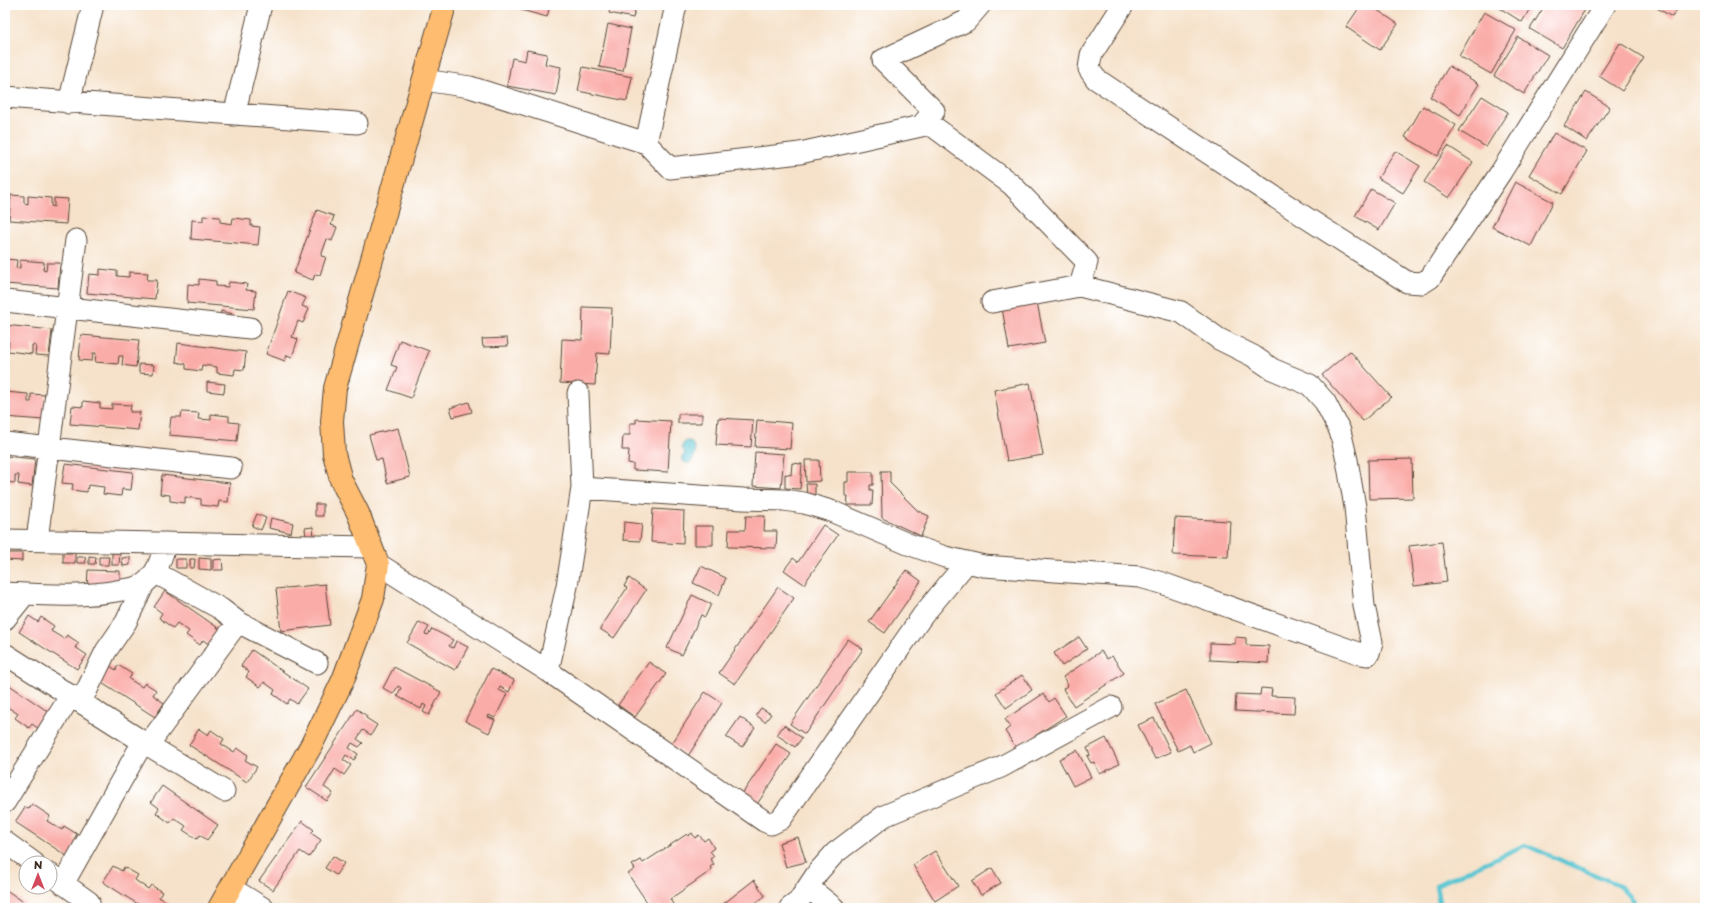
<svg xmlns="http://www.w3.org/2000/svg" width="1710" height="913" font-family="'Playpen Sans',sans-serif">
	<style>
		.water { fill: #5ac6d3; stroke: #4a7878 }
		.lines { fill: none; stroke-linecap: round; stroke-linejoin: round }
		.stream { stroke: #5ac6d3; stroke-width: 4.5 }
		.building { fill: #faaca8 }
		.minor-casing { stroke: #574638; stroke-width: 23 }
		.major-casing { stroke: #574638; stroke-width: 24 }
		.minor { stroke: #fff; stroke-width: 21 }
		.major { stroke: #fdbc70; stroke-width: 22 }
	</style>
	<rect width="100%" height="100%" fill="#fff"/>
	<filter id="ink" filterUnits="userSpaceOnUse"><feTurbulence type="fractalNoise" baseFrequency=".025" numOctaves="2"/><feDisplacementMap in="SourceGraphic" scale="8" xChannelSelector="R" yChannelSelector="G"/><feConvolveMatrix kernelMatrix="1 2 1 2 8 2 1 2 1" color-interpolation-filters="sRGB"/></filter>
	<filter id="wash" filterUnits="userSpaceOnUse"><feTurbulence type="fractalNoise" baseFrequency=".012" numOctaves="4" result="noise"/><feDisplacementMap in="SourceGraphic" scale="16" xChannelSelector="R" yChannelSelector="G"/><feGaussianBlur stdDeviation="0.9" result="paint"/><feColorMatrix in="noise" values="0 0 0 0 0 0 0 0 0 0 0 0 0 0 0 0 0 1.4 0 .05"/><feComposite in="paint" operator="in"/></filter>
	<g filter="url(#wash)">
		<rect width="100%" height="100%" fill="#f6e2ca"/>
		<!-- water -->
		<path class="water" d="M686 441H690C697 449 697 454 690 463H686L682 460V456L685 453 682 448V445Z"/>
		<g class="lines">
			<!-- stream -->
			<path class="stream" d="M1440 908 1436 885 1525 845 1619 885 1639 908"/>
		</g>
		<g id="blocks">
			<!-- building -->
			<path class="building" d="M523 5H550L547 17 521 10Z
				M611 5H636L633 18 609 13Z
				M721 5H733L732 8Z
				M1361 5H1370L1398 24 1380 50 1346 27Z
				M1495 5H1532L1522 22Z
				M1545 5H1581L1586 8 1562 48 1530 29Z
				M1652 5H1680L1672 17Z
				M1484 12 1516 30 1491 74 1459 56Z
				M608 24 631 29 623 71 599 67Z
				M1518 37 1548 55 1524 94 1494 76Z
				M1620 43 1644 58 1622 91 1599 76Z
				M527 50 547 54 545 64 561 67 556 95 507 86 512 58 525 61Z
				M1449 66 1479 84 1460 115 1430 97Z
				M583 67 632 77 627 101 578 91Z
				M1586 92 1610 107 1587 141 1564 126Z
				M1482 96 1508 112 1486 147 1459 131Z
				M1423 106 1456 125 1438 156 1405 137Z
				M1554 133 1587 151 1562 194 1529 175Z
				M1448 146 1473 162 1449 198 1424 182Z
				M1395 151 1420 166 1403 193 1378 178Z
				M1515 182 1553 202 1531 246 1492 227Z
				M1371 189 1395 203 1379 230 1355 216Z
				M11 195 24 196V203L28 204V196L51 198V206L54 207V198L68 199 66 224 9 220Z
				M317 210 334 216 331 225 337 227 332 241 327 239 321 256 326 257 320 275 315 274 313 280 294 273Z
				M203 216 220 217V222L232 224 233 218 251 220V226L260 227 258 245 191 239 192 220 203 221Z
				M5 259 17 260 16 268H20V260L44 262 43 270 46 271 47 263H60L58 288 5 284Z
				M100 269 117 271V276L129 277V272L148 273 147 280H157L155 299 87 293 89 274 100 275Z
				M199 279 216 281V286L228 287 229 282 247 284 246 290 256 291 254 309 187 303 188 284 199 285Z
				M288 291 306 298 302 306 309 309 303 323 298 321 292 337 298 339 292 357 287 355 285 361 266 354Z
				M1037 302 1045 343 1009 349 1002 308Z
				M583 307 612 308 610 354 597 353 595 385 560 383 562 339 582 340Z
				M221 311 234 314 233 320 220 318Z
				M5 325 52 330 49 356 35 355 36 346 32 345V354L8 351 9 342H5Z
				M81 335 139 340 136 367 122 365 123 356H119L118 364 95 362 96 353H93L92 361 79 360Z
				M507 338 508 346 483 347 482 339Z
				M400 340 429 351 411 398 388 390 397 367 391 365Z
				M178 343 246 352 244 370 235 369 234 375 217 373V367L202 365 201 371 186 369V364L176 362Z
				M1350 351 1391 397 1363 421 1322 375Z
				M139 364 154 365 153 374 139 373Z
				M207 382 225 384 224 393 207 391Z
				M1030 383 1043 455 1007 461 994 390Z
				M5 392 28 394V402H31V394L45 395 43 420 5 417Z
				M83 401 100 403V408L112 409V404L131 405 130 412H140L138 430 70 424 72 406 83 407Z
				M469 402 472 412 453 417 450 408Z
				M182 412 199 413 198 419 211 420V414L229 416V422L239 423 237 441 169 435 171 417H181Z
				M678 414H702V423H678Z
				M718 418 753 420 751 447 716 445Z
				M636 419 671 421 668 472 633 470V464L628 463 629 450H622L623 435H630V423H636Z
				M757 420 792 423 790 449 755 447Z
				M398 428 410 477 387 483 382 459 376 460 369 435Z
				M755 452 784 454 781 488 753 486Z
				M5 456 35 459 32 486 18 484 19 475H15V483L5 482Z
				M1412 459 1413 498 1369 499 1368 460Z
				M805 460H819L820 481 806 482Z
				M792 463 802 464 800 489 785 488V474L791 475Z
				M65 464 133 472 131 490 122 489 121 496 103 494 104 487 88 485 87 492 72 490 73 484 62 483Z
				M881 471H890V483L918 511 929 516 921 536 882 518Z
				M848 472H873V485H870V490H873L872 505H847L848 496H845V482H848Z
				M162 475 230 483 228 502 219 501 218 507 201 505V499L185 497V503L170 501V495L160 494Z
				M806 484H815V495H807Z
				M315 504H323V516H315Z
				M653 509 684 511 683 544 651 542Z
				M257 514 266 518 261 530 252 526Z
				M746 516H765L764 531H777L776 548 728 547 729 530H745Z
				M271 518 293 523 291 533 269 528Z
				M1175 518 1230 521 1228 557 1173 555Z
				M624 522 642 524 640 541 623 540Z
				M823 525 838 535 804 584 784 570 793 558 798 562Z
				M695 526H713V545H695Z
				M313 527 314 539H306L305 528Z
				M1442 542 1447 582 1414 586 1409 546Z
				M5 553H22V561L5 560Z
				M63 553H75V563H63Z
				M112 553H120L119 565H112Z
				M89 556 96 557 95 564H89Z
				M77 557H85L86 563H77Z
				M99 557H109L108 565H99Z
				M130 557V565L123 566 122 558Z
				M199 558 211 559V570L199 569Z
				M176 559H186V568H176Z
				M190 559H195L194 568H190Z
				M222 559 223 570H213V560Z
				M701 566 726 578 719 595 693 583Z
				M88 570 120 571V586H87Z
				M906 570 921 581 885 633 869 622Z
				M629 578 646 590 614 638 600 629 627 588 624 586Z
				M325 584 330 625 281 631 276 589Z
				M778 587 794 598 735 684 719 673Z
				M165 591 221 630 210 645 203 640 200 645 186 635 189 631 177 623 173 628 159 618 162 613 154 607Z
				M692 595 711 604 705 617 701 615 682 655 667 648Z
				M29 616 38 622 41 617 54 626 51 631 64 639 67 635 79 643 75 647 87 655 77 669 19 632Z
				M419 622 429 627 425 634 428 635 432 629 453 640 449 646 453 648 456 641 468 647 455 670 407 643Z
				M1079 637 1087 649 1062 666 1054 653Z
				M1235 637 1246 638V645L1269 646 1268 663 1210 660V643L1235 644Z
				M848 639 863 649 805 734 790 724Z
				M252 650 308 689 297 704 290 699 287 704 273 694 275 690 264 682 260 687 246 677 249 672 241 666Z
				M1101 651 1107 659 1112 656 1124 673 1074 706 1063 689 1068 685 1063 677Z
				M649 662 666 674 635 717 618 705Z
				M107 664 116 670 118 665 132 674 129 679 142 687 145 683 156 690 153 695 164 703 155 717 97 680Z
				M394 667 441 692 429 715 423 712 426 706 423 704 421 709 397 696 401 688 398 686 393 694 383 688Z
				M491 669 514 680 509 692 500 687 499 690 507 694 495 718 489 715 488 717 495 720 489 733 465 721Z
				M1022 675 1032 690 1006 708 996 693Z
				M5 682 50 713 39 729 32 724 29 728 15 718 18 714 6 706 5 708Z
				M1261 688 1272 689 1271 696 1295 697 1294 714 1235 711 1236 694 1260 695Z
				M1186 690 1211 743 1193 752 1190 745 1178 751 1155 704Z
				M705 692 722 703 688 756 671 745Z
				M1043 694 1049 702 1054 698 1066 716 1016 748 1005 731 1010 727 1005 719Z
				M761 708 771 714 765 722 756 715Z
				M357 709 367 716 366 718 377 725 371 735 363 730 357 739 363 743 359 747 352 743 349 748 358 754 354 760 346 755 343 760 351 765 344 775 335 769 324 787 333 793 327 801 306 787Z
				M740 717 755 728 742 747 726 737Z
				M1154 718 1171 752 1155 759 1138 725Z
				M784 725 802 738 795 747 777 735Z
				M199 729 208 735 211 730 224 739 221 744 234 752 237 748 248 755 245 760 257 767 247 782 189 745Z
				M1106 738 1119 764 1100 774 1094 762 1091 763 1087 756 1090 755 1087 748Z
				M776 744 791 754 757 804 742 794Z
				M1077 750 1091 777 1073 786 1059 759Z
				M162 786 218 825 207 840 200 835 197 839 183 830 186 826 174 818 170 823 156 813 159 808 151 802Z
				M32 804 50 816 47 821 62 830 64 826 77 834 74 839 83 845 73 860 15 822 25 807 29 809Z
				M302 821 314 830 311 833 321 840 309 857 300 851 273 890 259 881Z
				M692 833 695 838 699 835 704 841 708 838 714 848 710 851 714 856 710 859 714 864 710 867 712 870 670 899 675 908H662L660 905 657 908H651L628 874 635 869 632 865 641 860 643 863 687 834 688 836Z
				M798 837 806 862 786 867 779 843Z
				M935 851 958 886 935 901 913 865Z
				M333 856 344 863 336 875 325 868Z
				M113 866 122 871 124 867 138 875 135 880 148 889 151 885 162 892 159 897 170 904 168 908H144L103 882Z
				M992 868 1001 883 981 895 972 881Z
				M754 880 765 896 749 908H718Z
				M5 889 32 908H5Z"/>
		</g>
	</g>
	<g filter="url(#ink)">
		<use href="#blocks" fill-opacity="0" stroke="#574638" stroke-width="1"/>
		<g class="lines">
			<defs>
				<path id="minor" d="M1123 5 1091 55 1089 69 1096 79 1305 217 1407 282 1422 283 1430 278 1501 172 1605 5
					M424 80 470 87 646 143 670 168 800 153 930 124 1011 184 1087 262 1080 286 992 302
					M5 97 357 123
					M69 103 93 5
					M234 115 261 5
					M921 126 934 111 883 60 966 21 980 5
					M646 143 676 5
					M5 301 250 328
					M5 443 231 468
					M582 488 743 499 784 500 804 503 831 511 908 544 945 557 984 566 1140 577 1162 583 1361 654 1367 655 1369 653 1372 642 1364 606 1355 507 1347 460 1340 431 1325 402 1310 385 1272 369 1253 356 1219 339 1181 312 1080 286
					M5 540 371 547
					M37 540 76 240
					M378 564 548 671 764 821 771 824 781 819 923 615 967 562
					M156 573 221 609 238 622 317 663
					M5 593C45 595 82 598 122 590 129 589 139 588 145 583 158 573 161 558 166 543
					M5 619 25 594
					M5 654 148 745 224 791
					M548 671 567 586 582 488 578 393
					M81 702 106 651 126 622 144 584
					M148 745 238 622
					M5 802 71 695
					M5 842 34 863
					M50 874 89 902
					M63 884 143 742
					M808 887 834 908
					M231 888 263 908
					M790 908 798 902 818 872 835 853 884 816 1001 767 1111 707"/>
				<path id="major" d="M219 908 311 746 343 680 373 599 378 564 358 513 341 480 334 454 332 421 335 388 445 5"/>
			</defs>
			<!-- minor casing -->
			<use href="#minor" class="minor-casing"/>
			<!-- major casing -->
			<use href="#major" class="major-casing"/>
			<!-- minor -->
			<use href="#minor" class="minor"/>
			<!-- major -->
			<use href="#major" class="major"/>
		</g>
	</g>
	<!-- margin -->
	<rect width="1710" height="913" fill="none" stroke="#fff" stroke-width="20"/>
	<!-- north arrow -->
	<g transform="translate(38 875)"><circle r="19" fill="#ffffff" stroke="#b1aaa5"/>
	<path d="M0-3L7 15L0 10L-7 15Z" fill="#d1495b"/>
	<text y="-6" font-size="11" font-weight="bold" text-anchor="middle" fill="#3b2a1e">N</text>
	</g>
</svg>
